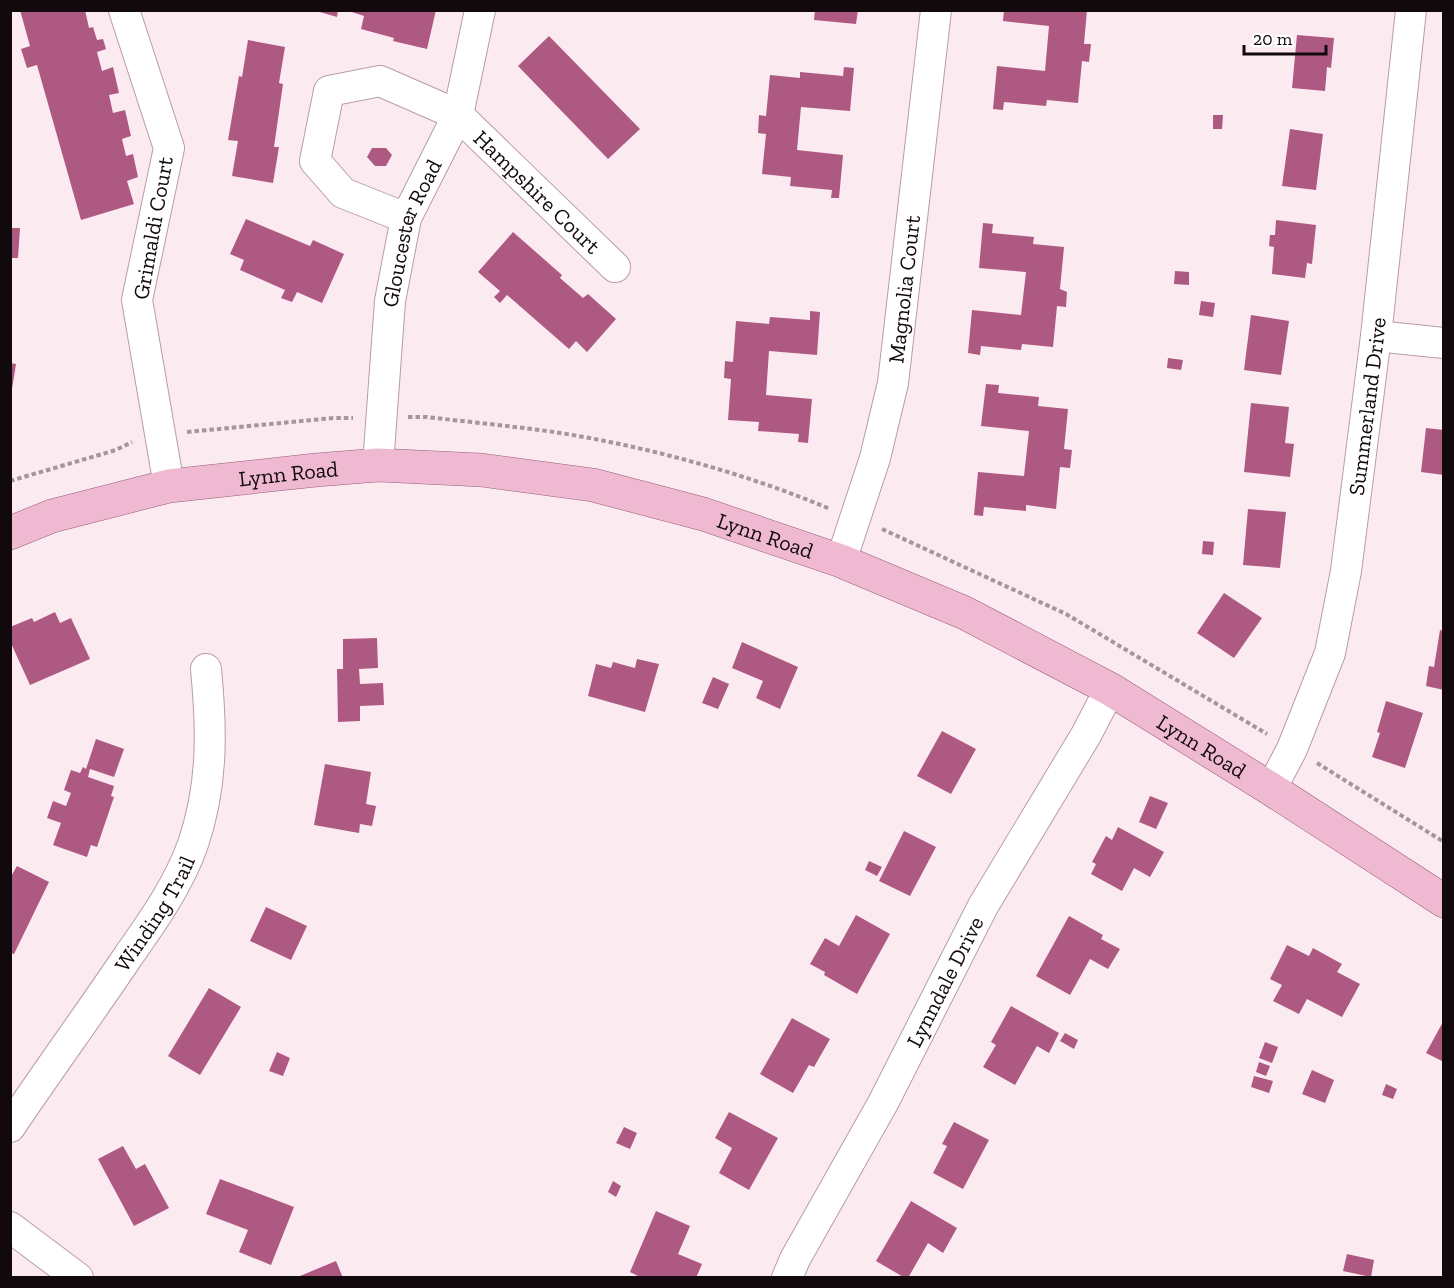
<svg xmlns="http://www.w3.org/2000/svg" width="1454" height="1288" font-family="'Zilla Slab',serif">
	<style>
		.building { fill: #ae5982 }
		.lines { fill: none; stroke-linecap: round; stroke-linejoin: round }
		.minor-casing { stroke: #b89da8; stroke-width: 32 }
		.major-casing { stroke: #995d78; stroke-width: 34 }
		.path { stroke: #a5969c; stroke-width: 4; stroke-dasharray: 4.5 3; stroke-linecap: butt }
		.minor { stroke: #fff; stroke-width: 30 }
		.major { stroke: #eeb9d1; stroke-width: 33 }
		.labels { text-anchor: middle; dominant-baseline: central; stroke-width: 4.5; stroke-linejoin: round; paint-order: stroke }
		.street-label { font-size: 22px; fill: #12090d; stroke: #fff }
	</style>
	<rect width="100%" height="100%" fill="#fceaf1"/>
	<!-- building -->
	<path class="building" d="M20 10H85L89 28 93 27 97 40 103 39 106 49 97 52 102 71 113 67 119 93 109 95 113 113 125 110 131 136 122 139 126 156 133 154 138 177 127 181 134 204 81 220 37 65 27 68 21 49 30 46Z
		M313 10H338L337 17Z
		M346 10H436L427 49 393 41 394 38 361 29 364 16Z
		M815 10H858L856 24 814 20Z
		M1004 10H1087L1084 44H1091L1089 62 1082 61 1078 103 1047 100 1046 106 1004 102 1003 110 993 109 997 66 1045 71 1049 26 1003 21Z
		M1297 35 1334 38 1331 68 1327 67 1325 91 1292 88Z
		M549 36 640 129 608 159 518 66Z
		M248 40 285 47 279 83 283 84 274 147H279L273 183 232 176 238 141 228 140 239 76 242 77Z
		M844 67 854 68 850 111 801 107 797 150 843 155 839 198H831L832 190 790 186 791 177 762 174 766 134 758 133 759 115 766 116 770 75 800 78V72L843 76Z
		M1213 115H1223L1222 129H1213Z
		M1290 129 1323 134 1316 190 1282 186Z
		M372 148H386L392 155 386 166H375L367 157Z
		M246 219 310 246 313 240 344 254 322 303 297 292 292 302 281 298 285 290 240 270 244 260 230 254Z
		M1276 220 1316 225 1312 264 1307 263 1305 278 1272 274 1274 247 1269 246 1270 235H1275Z
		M983 223 993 224 992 233 1034 237 1033 244 1064 247 1060 289 1067 292 1066 307 1057 306 1053 347 1022 344 1021 350 981 346 980 355 968 353 972 310 1021 315 1026 272 979 268Z
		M10 228H20L18 258H10Z
		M513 232 562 275 560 278 583 298 588 294 616 319 587 352 576 341 569 349 507 295 500 303 494 297 500 291 478 272Z
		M1175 271 1189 272V285L1174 284Z
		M1201 301 1215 303 1213 317 1199 315Z
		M810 311 820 312 817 355 769 351 766 395 812 399 808 443 798 442 799 434 758 431 759 422 728 420 731 379 724 378 725 361 733 362 736 321 769 324 770 317 810 320Z
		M1251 315 1289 321 1281 375 1244 370Z
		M1168 358 1183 360 1181 370 1167 368Z
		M10 363 16 364 12 389H10Z
		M986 384 999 385 998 393 1039 397 1038 406 1068 409 1064 449 1072 450 1070 468 1060 467 1056 509 1026 505V511L984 507 983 516 974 515 978 472 1024 476 1029 431 981 426Z
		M1251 403 1289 407 1285 443 1294 444 1290 477 1244 472Z
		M1426 428 1444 430V475L1421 472Z
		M1248 509 1286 512 1280 568 1243 565Z
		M1203 541 1214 542 1213 555 1202 554Z
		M1224 593 1262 618 1234 658 1197 633Z
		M55 612 60 623 71 618 90 659 30 685 10 641V627L32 618 34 622Z
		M1440 630 1444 631V690L1426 686 1429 666 1434 667Z
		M377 638 378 668 359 669 360 684 383 683 384 705 360 706V721L338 722 337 669H343V639Z
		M742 642 798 667 780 709 756 698 763 681 732 668Z
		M637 659 659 664 645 712 588 696 596 664 611 668 613 662 635 668Z
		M713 677 729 684 718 709 702 703Z
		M1386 701 1423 713 1405 768 1372 757 1380 733 1377 732Z
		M942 731 976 749 951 794 917 776Z
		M96 739 124 749 114 777 90 769 88 777 114 786 111 796 114 797 97 847 91 845 87 857 53 845 61 823 47 818 53 801 66 806 71 793 64 790 71 770 80 773 83 767 86 769Z
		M325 764 371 772 366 804 376 806 372 826 360 824 359 833 314 825Z
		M1150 796 1168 803 1156 829 1139 822Z
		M1118 827 1164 852 1150 877 1134 868 1122 891 1091 874 1096 864 1092 862 1106 836 1112 840Z
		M904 831 936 847 910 896 879 881Z
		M869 861 882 867 877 876 865 870Z
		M17 866 49 882 14 954 10 953V878Z
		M266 907 307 926 291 960 250 941Z
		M856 915 890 934 857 994 824 975 825 972 810 964 825 938 839 946Z
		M1069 916 1103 935 1101 939 1120 949 1108 969 1090 959 1070 995 1036 976Z
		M1287 945 1309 956 1313 948 1342 964 1337 972 1360 984 1342 1017 1307 999 1299 1014 1273 1001 1282 985 1270 979Z
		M209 988 241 1007 200 1075 168 1056Z
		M1011 1006 1059 1033 1049 1053 1037 1046 1015 1085 983 1067 996 1045 991 1042Z
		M792 1018 830 1039 814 1067 809 1065 793 1093 760 1074Z
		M1444 1020V1062L1426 1053Z
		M1065 1033 1078 1040 1074 1049 1060 1041Z
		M1265 1042 1278 1047 1272 1063 1259 1058Z
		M277 1052 290 1058 283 1076 269 1071Z
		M1259 1062 1270 1066 1266 1076 1256 1072Z
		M1312 1070 1334 1080 1325 1103 1302 1094Z
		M1254 1076 1273 1081 1269 1093 1251 1087Z
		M1386 1084 1397 1089 1393 1099 1382 1095Z
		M729 1112 778 1138 749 1190 719 1173 732 1148 715 1138Z
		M954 1122 989 1140 963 1189 933 1173 947 1146 942 1144Z
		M624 1127 637 1133 630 1149 616 1143Z
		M123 1146 136 1169 145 1164 169 1208 134 1226 98 1159Z
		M220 1179 294 1207 271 1265 239 1252 248 1230 206 1214Z
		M613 1181 621 1186 616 1197 608 1192Z
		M911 1201 957 1228 943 1253 928 1243 908 1278H905L876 1261Z
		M656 1211 690 1226 678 1254 702 1264 696 1278H642L630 1272Z
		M1347 1254 1374 1260 1371 1277 1343 1271Z
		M336 1261 343 1278H301L300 1276Z"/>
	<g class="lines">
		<defs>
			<g id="minor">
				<path d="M124 10 169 148 137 300 169 486"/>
				<path id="s1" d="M406 218 343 193 315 161 329 91 380 81 458 115 615 267"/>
				<path d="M1376 336 1444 343"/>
				<path id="s2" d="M378 465 390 301 406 218 458 115 480 10"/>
				<path id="s3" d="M841 561 875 458 893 383 936 10"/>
				<path id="s4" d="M1271 789 1292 749 1330 653 1346 571 1376 336 1411 10"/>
				<path id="s5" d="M10 1127C49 1069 90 1013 129 955 153 921 179 884 193 844 213 785 212 731 206 669"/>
				<path d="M10 1227 78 1278"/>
				<path id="s6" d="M787 1278 795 1259 883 1103 983 906 1086 735 1110 689"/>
			</g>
			<g id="major">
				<path id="s7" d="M10 533 52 516 169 486 316 470 378 465 481 470 593 485 703 514 841 561 965 613 1110 689 1271 789 1444 901"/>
			</g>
		</defs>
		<!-- minor casing -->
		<use href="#minor" class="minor-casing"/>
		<!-- major casing -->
		<use href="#major" class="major-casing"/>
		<!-- path -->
		<path class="path" d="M408 417H427C469 422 512 426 554 432 645 446 745 473 830 509
			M187 432 333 418H353
			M10 481 116 450 132 442
			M882 529 1066 614 1267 734
			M1317 763 1444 842"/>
		<!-- minor -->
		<use href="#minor" class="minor"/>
		<!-- major -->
		<use href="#major" class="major"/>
	</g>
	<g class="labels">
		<!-- street labels -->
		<g class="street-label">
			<text stroke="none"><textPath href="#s1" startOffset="429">Hampshire Court</textPath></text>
			<text transform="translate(153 228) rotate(-80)">Grimaldi Court</text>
			<text stroke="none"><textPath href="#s2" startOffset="236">Gloucester Road</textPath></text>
			<text stroke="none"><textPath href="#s3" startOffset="280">Magnolia Court</textPath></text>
			<text stroke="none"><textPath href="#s4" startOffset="398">Summerland Drive</textPath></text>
			<text stroke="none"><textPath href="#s7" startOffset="286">Lynn Road</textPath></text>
			<text stroke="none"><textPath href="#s7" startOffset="772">Lynn Road</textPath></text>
			<text stroke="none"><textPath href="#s7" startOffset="1258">Lynn Road</textPath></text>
			<text stroke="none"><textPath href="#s5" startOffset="258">Winding Trail</textPath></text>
			<text stroke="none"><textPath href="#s6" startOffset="336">Lynndale Drive</textPath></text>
		</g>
	</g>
	<!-- border -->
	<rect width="1454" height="1288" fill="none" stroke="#12090d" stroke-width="24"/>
	<!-- scale -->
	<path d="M1244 45v9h82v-9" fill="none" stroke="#12090d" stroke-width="3"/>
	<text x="1253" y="45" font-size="18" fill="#12090d" stroke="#ffffff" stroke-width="4.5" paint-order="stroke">20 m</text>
</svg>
